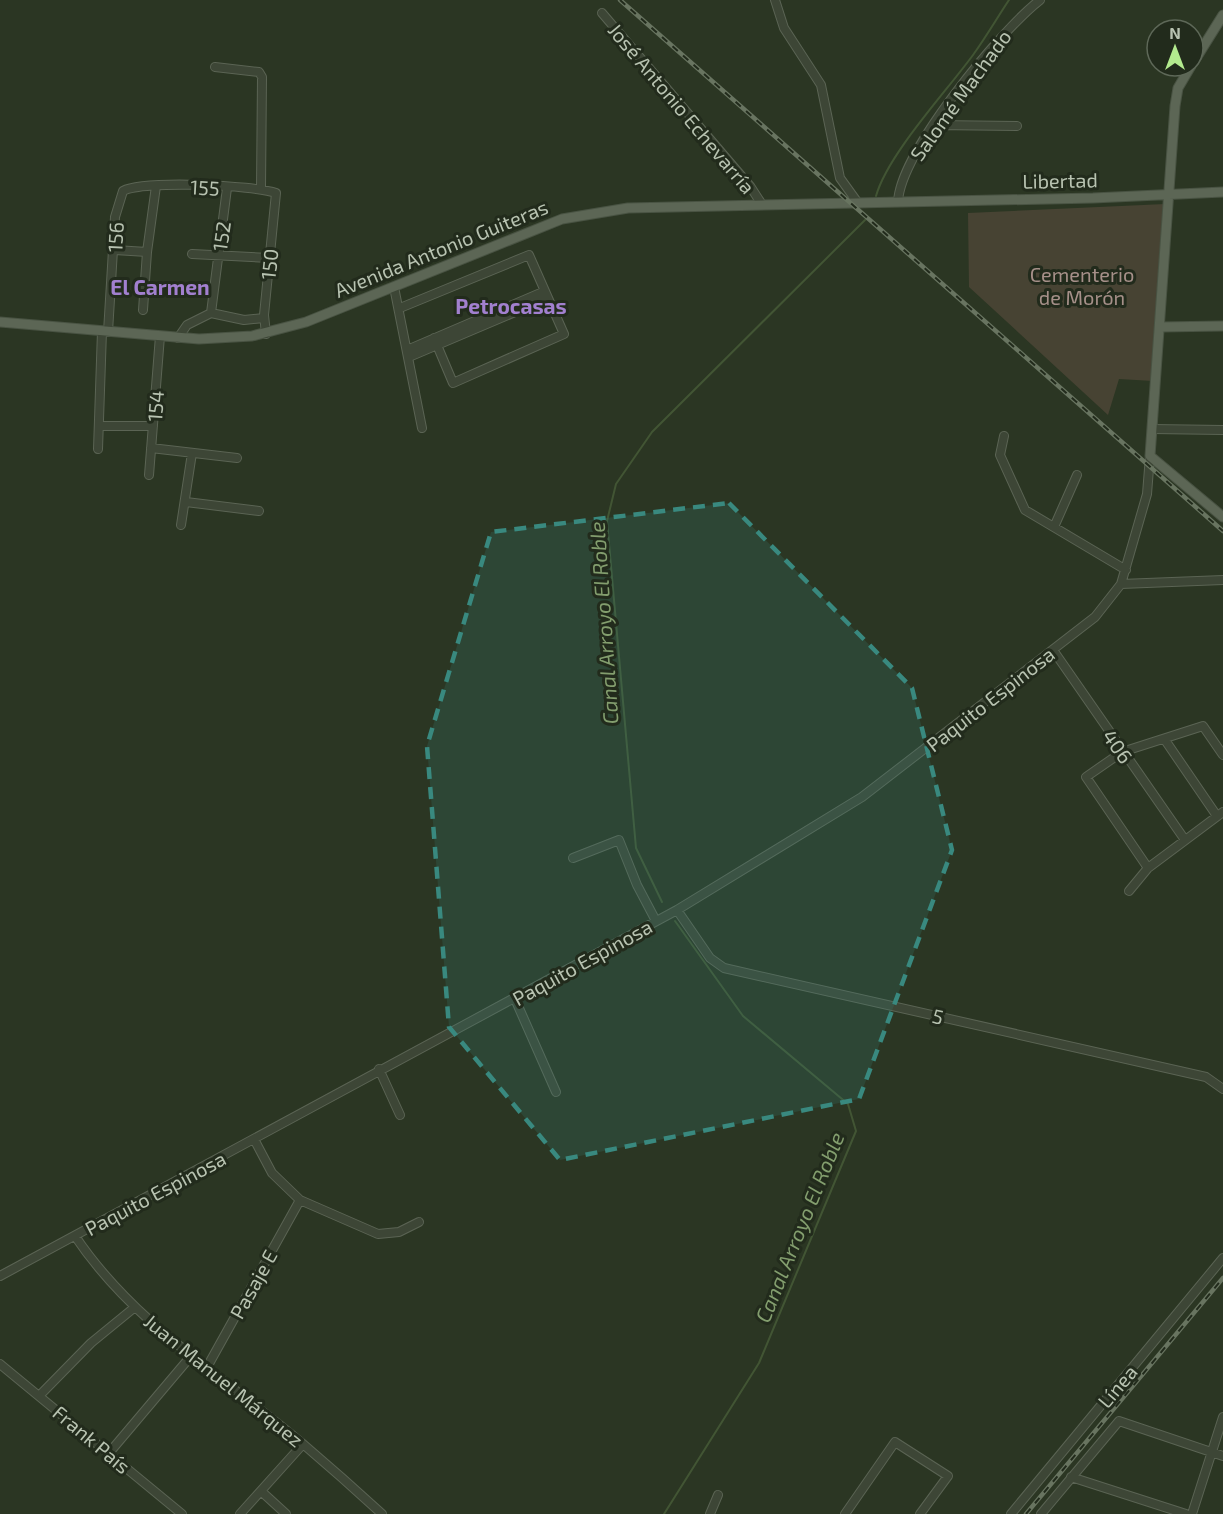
<svg xmlns="http://www.w3.org/2000/svg" width="1223" height="1514" font-family="'Exo 2',sans-serif">
	<style>
		.green { fill: #474333 }
		.lines { fill: none; stroke-linecap: round; stroke-linejoin: round }
		.stream { stroke: #425534; stroke-width: 2 }
		.minor-casing { stroke: #5b6454; stroke-width: 10 }
		.major-casing { stroke: #495343; stroke-width: 11 }
		.minor { stroke: #3d4636; stroke-width: 8 }
		.major { stroke: #5c6655; stroke-width: 9 }
		.rail-casing { stroke: #687460; stroke-width: 4.5 }
		.rail { stroke: #222b1c; stroke-width: 2; stroke-dasharray: 7; stroke-linecap: butt }
		.marked { fill: #39897f; fill-opacity: 0.2; stroke: #39897f; stroke-width: 4.5; stroke-dasharray: 12 8; stroke-linejoin: round }
		.labels { text-anchor: middle; dominant-baseline: central; stroke-width: 6; stroke-linejoin: round; paint-order: stroke }
		.street-label { font-size: 20px; fill: #b8c3b1; stroke: #222b1c }
		.park-label { font-size: 20px; fill: #a69089; stroke: #222b1c }
		.neighbourhood-label { font-size: 21px; font-weight: bold; fill: #a280cf; stroke: #222b1c }
		.water-label { font-size: 21px; font-style: italic; fill: #839e6e; stroke: #222b1c }
	</style>
	<rect width="100%" height="100%" fill="#2b3623"/>
	<!-- green -->
	<path class="green" d="M1165 204 1153 381 1119 379 1108 415 969 287 968 213Z"/>
	<g class="lines">
		<!-- stream -->
		<path class="stream" d="M876 196C888 154 946 92 973 55 986 37 997 18 1009 0
			M662 902 636 848 607 521 616 484 652 432 865 220
			M664 1514 759 1363 856 1131 848 1104 743 1016 675 921"/>
		<defs>
			<path id="minor" d="M775 0 784 28 821 85 840 178 858 203
				M602 13 750 186 761 203
				M215 67 259 72 262 77 261 188
				M935 125 1017 126
				M898 202C900 152 1000 31 1040 0
				M115 250 147 252
				M192 254 269 258
				M394 287 422 428
				M400 308 529 255 564 334 453 383 434 338
				M143 310 147 252 156 186
				M211 313 227 188
				M211 313 244 320 264 318
				M108 332 115 217 123 191C143 180 254 185 276 193L264 315 266 334
				M178 338 187 325 211 313
				M407 350 545 291
				M409 357 548 298
				M99 426H153
				M1152 429 1223 430
				M1004 436 1000 455 1025 510 1126 570
				M151 448 237 458
				M98 449 102 331
				M149 475 160 336
				M186 502 259 511
				M181 525 192 453
				M1054 527 1077 475
				M1121 584 1223 580
				M1053 650 1185 840
				M1165 740 1217 816
				M1223 755 1203 726 1122 752 1086 777 1148 868 1223 812
				M573 858 619 840 637 885 656 921
				M1129 891 1148 868
				M677 910 710 958 724 968 1206 1077 1223 1089
				M515 999 556 1092
				M379 1069 400 1115
				M254 1139 272 1173 300 1200 378 1234 399 1232 419 1222
				M75 1236C133 1323 225 1378 303 1444 330 1467 356 1490 382 1514
				M0 1276 677 910 862 797 1095 617 1121 584 1147 494 1150 456
				M0 1364 182 1514
				M206 1369 300 1200
				M39 1396 91 1343 135 1307
				M109 1453 191 1356
				M1071 1477 1186 1514
				M262 1492 286 1514
				M240 1514 303 1444
				M710 1514 718 1495
				M845 1514 895 1442 948 1476 920 1514
				M1011 1514 1223 1258
				M1041 1514 1119 1421 1223 1456
				M1192 1514 1223 1417"/>
			<path id="major" d="M1193 63 1223 15
				M1191 66 1178 88 1175 106 1150 456 1223 517
				M0 322 199 339 252 336 306 322 562 219 628 208 1093 198 1223 192
				M1160 327 1223 326"/>
		</defs>
		<!-- minor casing -->
		<use href="#minor" class="minor-casing"/>
		<!-- major casing -->
		<use href="#major" class="major-casing"/>
		<!-- minor -->
		<use href="#minor" class="minor"/>
		<!-- major -->
		<use href="#major" class="major"/>
		<defs>
			<path id="rail" d="M620 0 1223 531
				M1026 1514 1223 1278"/>
		</defs>
		<!-- rail casing -->
		<use href="#rail" class="rail-casing"/>
		<!-- rail -->
		<use href="#rail" class="rail"/>
	</g>
	<!-- marked area -->
	<path class="marked" d="M729 503 912 688 952 850 859 1099 560 1160 449 1027 427 746 491 532Z"/>
	<g class="labels">
		<!-- street labels -->
		<g class="street-label">
			<text transform="translate(960 95) rotate(-54)">Salomé Machado</text>
			<text transform="translate(682 108) rotate(50)">José Antonio Echevarría</text>
			<text transform="translate(1060 180) rotate(-1)">Libertad</text>
			<text transform="translate(205 187) rotate(3)">155</text>
			<text transform="translate(221 236) rotate(-82)">152</text>
			<text transform="translate(115 237) rotate(-87)">156</text>
			<text transform="translate(441 248) rotate(-22)">Avenida Antonio Guiteras</text>
			<text transform="translate(269 264) rotate(-84)">150</text>
			<text transform="translate(155 406) rotate(-86)">154</text>
			<text transform="translate(990 699) rotate(-38)">Paquito Espinosa</text>
			<text transform="translate(1118 746) rotate(55)">406</text>
			<text transform="translate(582 962) rotate(-29)">Paquito Espinosa</text>
			<text transform="translate(938 1016) rotate(13)">5</text>
			<text transform="translate(155 1193) rotate(-28)">Paquito Espinosa</text>
			<text transform="translate(253 1284) rotate(-61)">Pasaje E</text>
			<text transform="translate(224 1380) rotate(39)">Juan Manuel Márquez</text>
			<text transform="translate(1117 1386) rotate(-50)">Línea</text>
			<text transform="translate(92 1439) rotate(40)">Frank País</text>
		</g>
		<!-- park labels -->
		<g class="park-label">
			<text x="1082" y="274">Cementerio<tspan x="1082" dy="23">de Morón</tspan></text>
		</g>
		<!-- neighbourhood labels -->
		<g class="neighbourhood-label">
			<text x="160" y="286">El Carmen</text>
			<text x="511" y="305">Petrocasas</text>
		</g>
		<!-- water labels -->
		<g class="water-label">
			<text transform="translate(603 623) rotate(-94)">Canal Arroyo El Roble</text>
			<text transform="translate(799 1227) rotate(-68)">Canal Arroyo El Roble</text>
		</g>
	</g>
	<!-- north arrow -->
	<g transform="translate(1175 48)"><circle r="28" fill="#222b1c" stroke="#5e6858" stroke-width="1.5"/>
	<path d="M0-4.5L10 22L0 15L-10 22Z" fill="#b3ea8e"/>
	<text y="-9" font-size="16" font-weight="bold" text-anchor="middle" fill="#b8c3b1">N</text>
	</g>
</svg>
